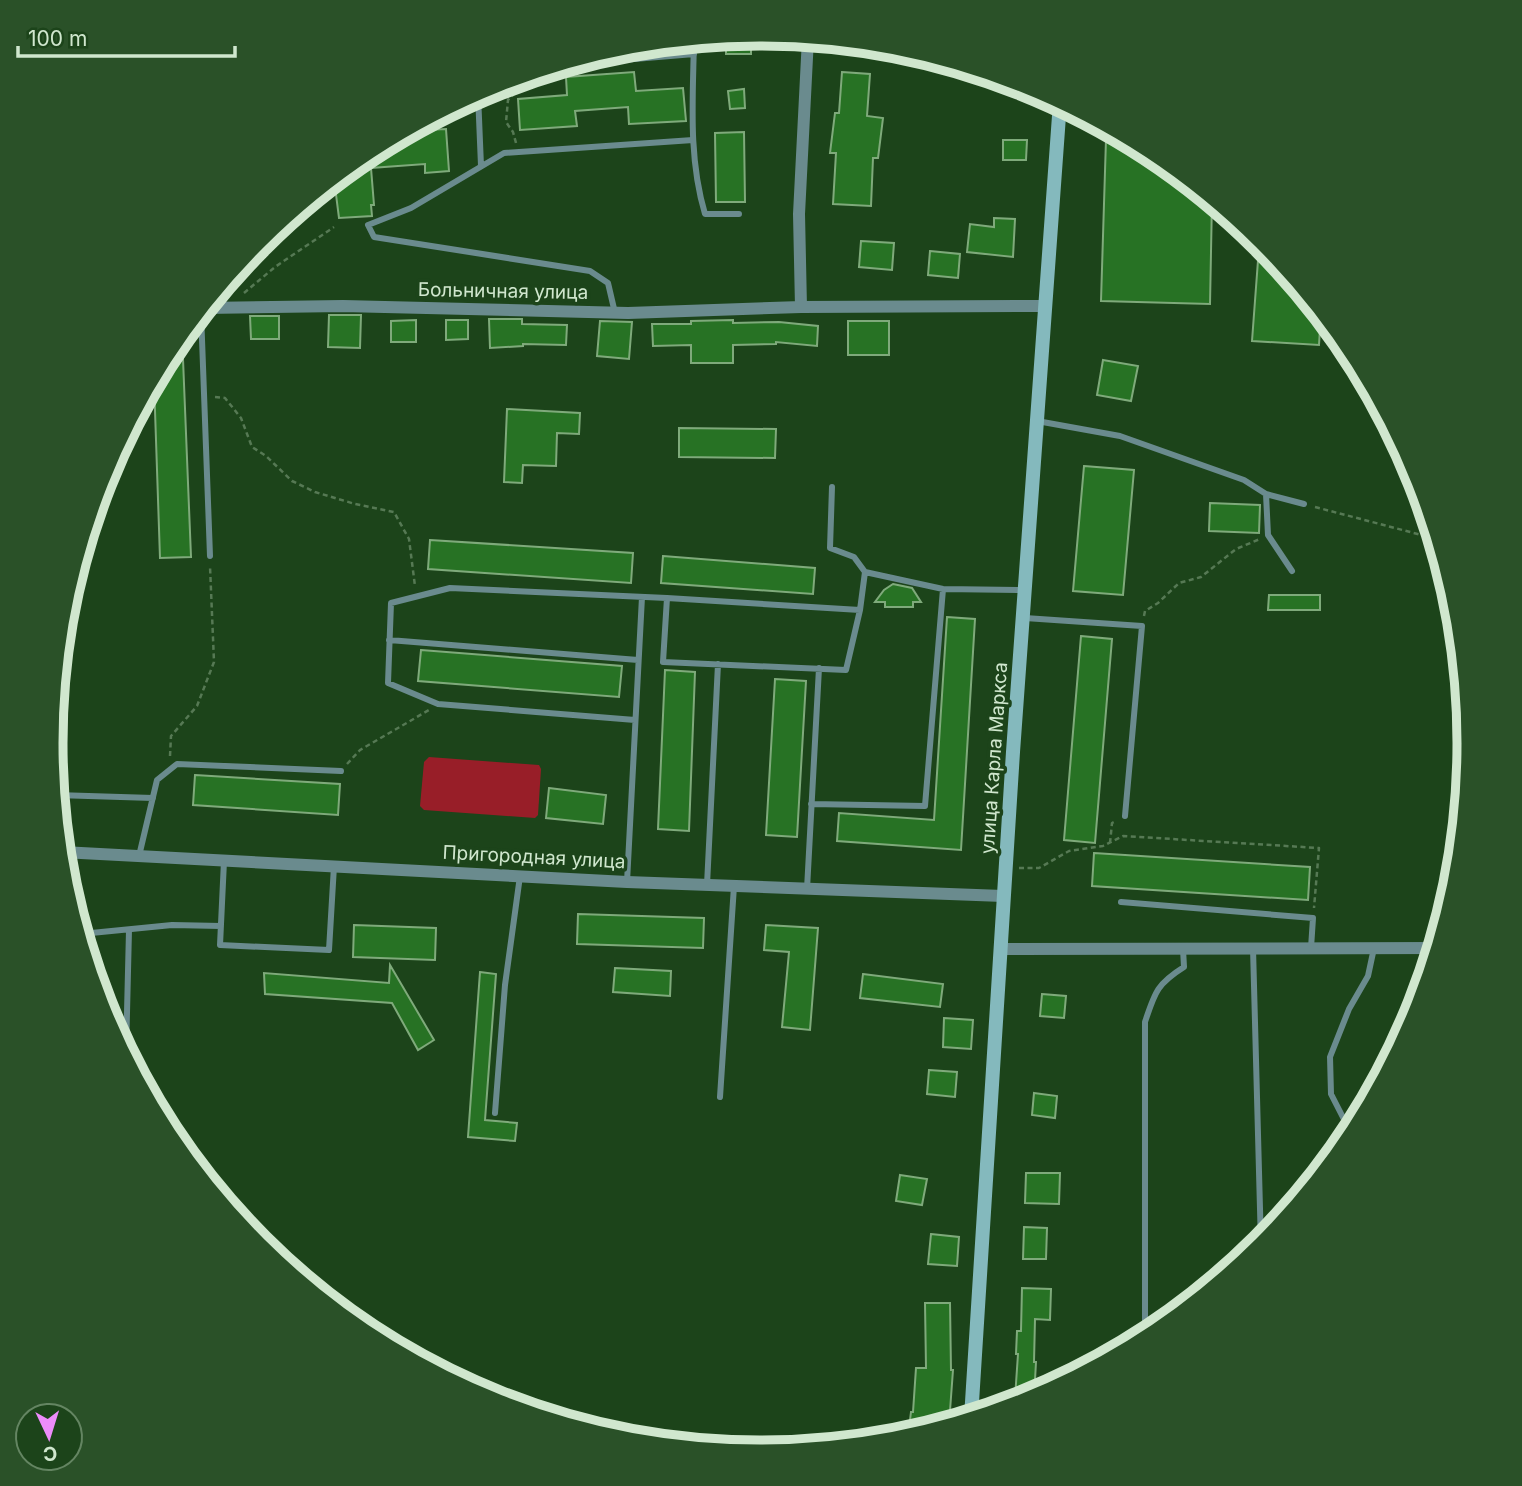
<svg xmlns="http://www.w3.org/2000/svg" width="1522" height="1486" font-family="Inter,sans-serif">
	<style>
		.green { fill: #981e28 }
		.building { fill: #277224; stroke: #7faa7b; stroke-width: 2 }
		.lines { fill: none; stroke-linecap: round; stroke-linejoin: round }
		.path { stroke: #567954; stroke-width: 2.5; stroke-dasharray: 5 3.5; stroke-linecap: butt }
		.service { stroke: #6a8b8e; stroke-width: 6 }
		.minor { stroke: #6a8b8e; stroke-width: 12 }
		.secondary { stroke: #84b9bd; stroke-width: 14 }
		.labels { text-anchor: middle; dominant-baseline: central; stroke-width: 7; stroke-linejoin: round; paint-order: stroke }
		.street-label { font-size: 19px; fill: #d0e7ce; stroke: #1c441a }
		.rim { fill: none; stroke: #d0e7ce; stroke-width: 9 }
	</style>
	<rect width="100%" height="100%" fill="#1c441a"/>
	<!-- green -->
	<path class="green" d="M429 757 539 765 541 769 538 815 535 818 424 810 420 806 424 762Z"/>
	<!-- building -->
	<path class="building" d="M751 34V54H726V37Z
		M634 72 636 91 683 88 686 121 629 124 628 107 575 111 577 126 520 130 518 99 567 95 566 77Z
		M842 72 870 74 867 116 883 118 878 158H873L871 206 833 204 836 153H830L835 113H839Z
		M744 89 745 108 730 109 728 91Z
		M446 129 449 171 425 173V164L371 168 374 205H371L372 216 339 218 334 179 367 153 407 131Z
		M744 132 745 202H716L715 133Z
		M1106 139 1131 140 1156 153 1212 200 1210 304 1101 301Z
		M1003 140H1027L1026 160H1003Z
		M994 218 1015 219 1013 257 967 252 970 224 994 227Z
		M861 241 894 243 892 270 859 267Z
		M1259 247H1268L1321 312 1319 345 1252 341Z
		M930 251 960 254 958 278 928 275Z
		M329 315H361L360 348 328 347Z
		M250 316H279V339H251Z
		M489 319H522V324L567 325 566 345 523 344V346L490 348Z
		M416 320V342H391V321Z
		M446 320H468V339L446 340Z
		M733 320V323L779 322 818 326 817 346 776 342V344L733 345V363H691V345L653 346 652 324H691V321Z
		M600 321 632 322 629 359 597 356Z
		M848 321H889V355H848Z
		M183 359 191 557 160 558 154 381 165 360Z
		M1103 360 1138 366 1131 401 1097 395Z
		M507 409 580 413 579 434 557 433 556 466 523 465 522 483 504 482Z
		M679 428 776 429 775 458 679 457Z
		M1084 466 1134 470 1123 595 1073 591Z
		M1210 503 1260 505 1259 533 1209 531Z
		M430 540 633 553 631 583 428 569Z
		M663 556 815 568 813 594 661 583Z
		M893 584 912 588 921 602H913V607H885V602H875L884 590Z
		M1269 595H1320V610H1268Z
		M947 617 975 619 961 850 837 841 839 813 934 820Z
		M1081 636 1112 639 1095 843 1064 840Z
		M421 650 622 666 619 697 418 681Z
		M665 670 695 672 689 831 658 829Z
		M775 679 806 681 797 837 766 835Z
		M195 775 340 784 338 815 193 805Z
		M549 788 606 795 603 824 546 818Z
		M1094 853 1310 867 1308 900 1092 886Z
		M578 914 704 918 703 948 577 944Z
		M354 925 436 928 435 960 353 957Z
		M766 925 818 928 810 1030 782 1027 789 952 764 950Z
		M390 965 434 1040 418 1050 392 1003 265 994 264 973 389 983Z
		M615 968 671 971 670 996 613 992Z
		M480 972 496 974 485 1120 517 1123 515 1141 468 1137Z
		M863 974 943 984 940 1007 860 998Z
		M1042 994 1066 996 1064 1018 1040 1016Z
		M944 1018 973 1020 971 1049 943 1047Z
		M929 1070 957 1072 955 1097 927 1094Z
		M1034 1093 1057 1096 1055 1118 1032 1115Z
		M1026 1173H1060L1059 1204 1025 1203Z
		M900 1175 927 1179 922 1205 896 1201Z
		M1024 1227 1047 1228 1046 1259H1023Z
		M931 1234 959 1237 957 1266 928 1264Z
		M1022 1288 1051 1289 1050 1320 1035 1319 1034 1362H1036L1034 1398 1032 1399 1015 1398 1018 1354H1016L1017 1331H1021Z
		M925 1303H950L951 1370H953L949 1424 908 1436 911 1412H913L916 1368H926Z"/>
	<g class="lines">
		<!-- path -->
		<path class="path" d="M516 143 513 132 506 122 508 100 535 73
			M244 293 275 267 334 227
			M215 397 225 398 241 418 252 447 266 456 292 481 315 492 355 504 394 512 409 539 415 586
			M1315 507 1433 538 1436 535
			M1144 616 1145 611 1158 603 1179 583 1201 577 1236 549 1260 539
			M170 756 171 736 197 706 214 662 210 566
			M347 764 360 750 429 710
			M1110 843 1112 823 1116 821
			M1019 868H1039L1069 851 1103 846 1123 836 1319 848 1314 908"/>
		<!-- service -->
		<path class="service" d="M694 40C693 98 688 157 705 214H739
			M563 65 694 54
			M478 94 481 166
			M201 312 210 556
			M615 313 608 283 590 271 374 237 368 225 411 208 504 153 693 140
			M1037 421 1120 436 1244 480 1266 494 1304 504
			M832 487 830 548 854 557 865 572
			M1266 494 1268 535 1292 571
			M667 598 860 610
			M1025 618 1142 626 1125 816
			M389 640 638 660
			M635 720 438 704 388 683 391 603 450 588 667 598 663 662 846 670 860 610 865 572 943 589 1024 590
			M56 795 153 798
			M811 804 925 806 943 589
			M139 856 157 780 177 764 341 771
			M224 861 220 945 329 950 334 866
			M627 882 642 597
			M707 885 718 664
			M807 889 819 668
			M1121 902 1313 918 1311 948
			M81 934 172 925 221 926
			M1253 948 1261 1246
			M126 1054 129 930
			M720 1097 734 886
			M495 1113 505 985 520 876
			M1352 1135 1331 1094 1330 1057 1349 1009 1368 976 1374 948
			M1145 1339V1022C1155 992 1157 984 1184 967L1183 949"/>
		<!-- minor -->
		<path class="minor" d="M801 307 799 214 808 38
			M204 308 343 306 628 313 801 307 1046 306
			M62 852 627 882 1003 896
			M1000 949 1437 948"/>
		<!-- secondary -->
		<path class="secondary" d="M971 1418 1013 752 1060 102"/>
	</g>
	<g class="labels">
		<!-- street labels -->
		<g class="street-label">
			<text transform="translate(503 291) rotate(1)">Больничная улица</text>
			<text transform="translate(994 758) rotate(-86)">улица Карла Маркса</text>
			<text transform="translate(534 857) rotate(3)">Пригородная улица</text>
		</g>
	</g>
	<!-- crop -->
	<path d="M0 0H1522V1486H0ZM63 743a697 697 0 1 1 1394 0a697 697 0 1 1-1394 0Z" fill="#2a5128" fill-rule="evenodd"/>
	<path class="rim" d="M63 743a697 697 0 1 1 1394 0a697 697 0 1 1-1394 0Z"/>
	<!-- north arrow -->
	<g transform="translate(49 1437) rotate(176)"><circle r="33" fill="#1c441a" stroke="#648562" stroke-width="2"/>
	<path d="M0-5L12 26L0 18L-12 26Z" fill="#ed8cfa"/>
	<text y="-10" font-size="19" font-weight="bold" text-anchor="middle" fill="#d0e7ce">С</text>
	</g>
	<!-- scale -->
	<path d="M18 46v10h217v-10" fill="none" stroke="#d0e7ce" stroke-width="3.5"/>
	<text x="28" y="46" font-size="21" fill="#d0e7ce" stroke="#1c441a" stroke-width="5" paint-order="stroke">100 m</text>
</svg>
